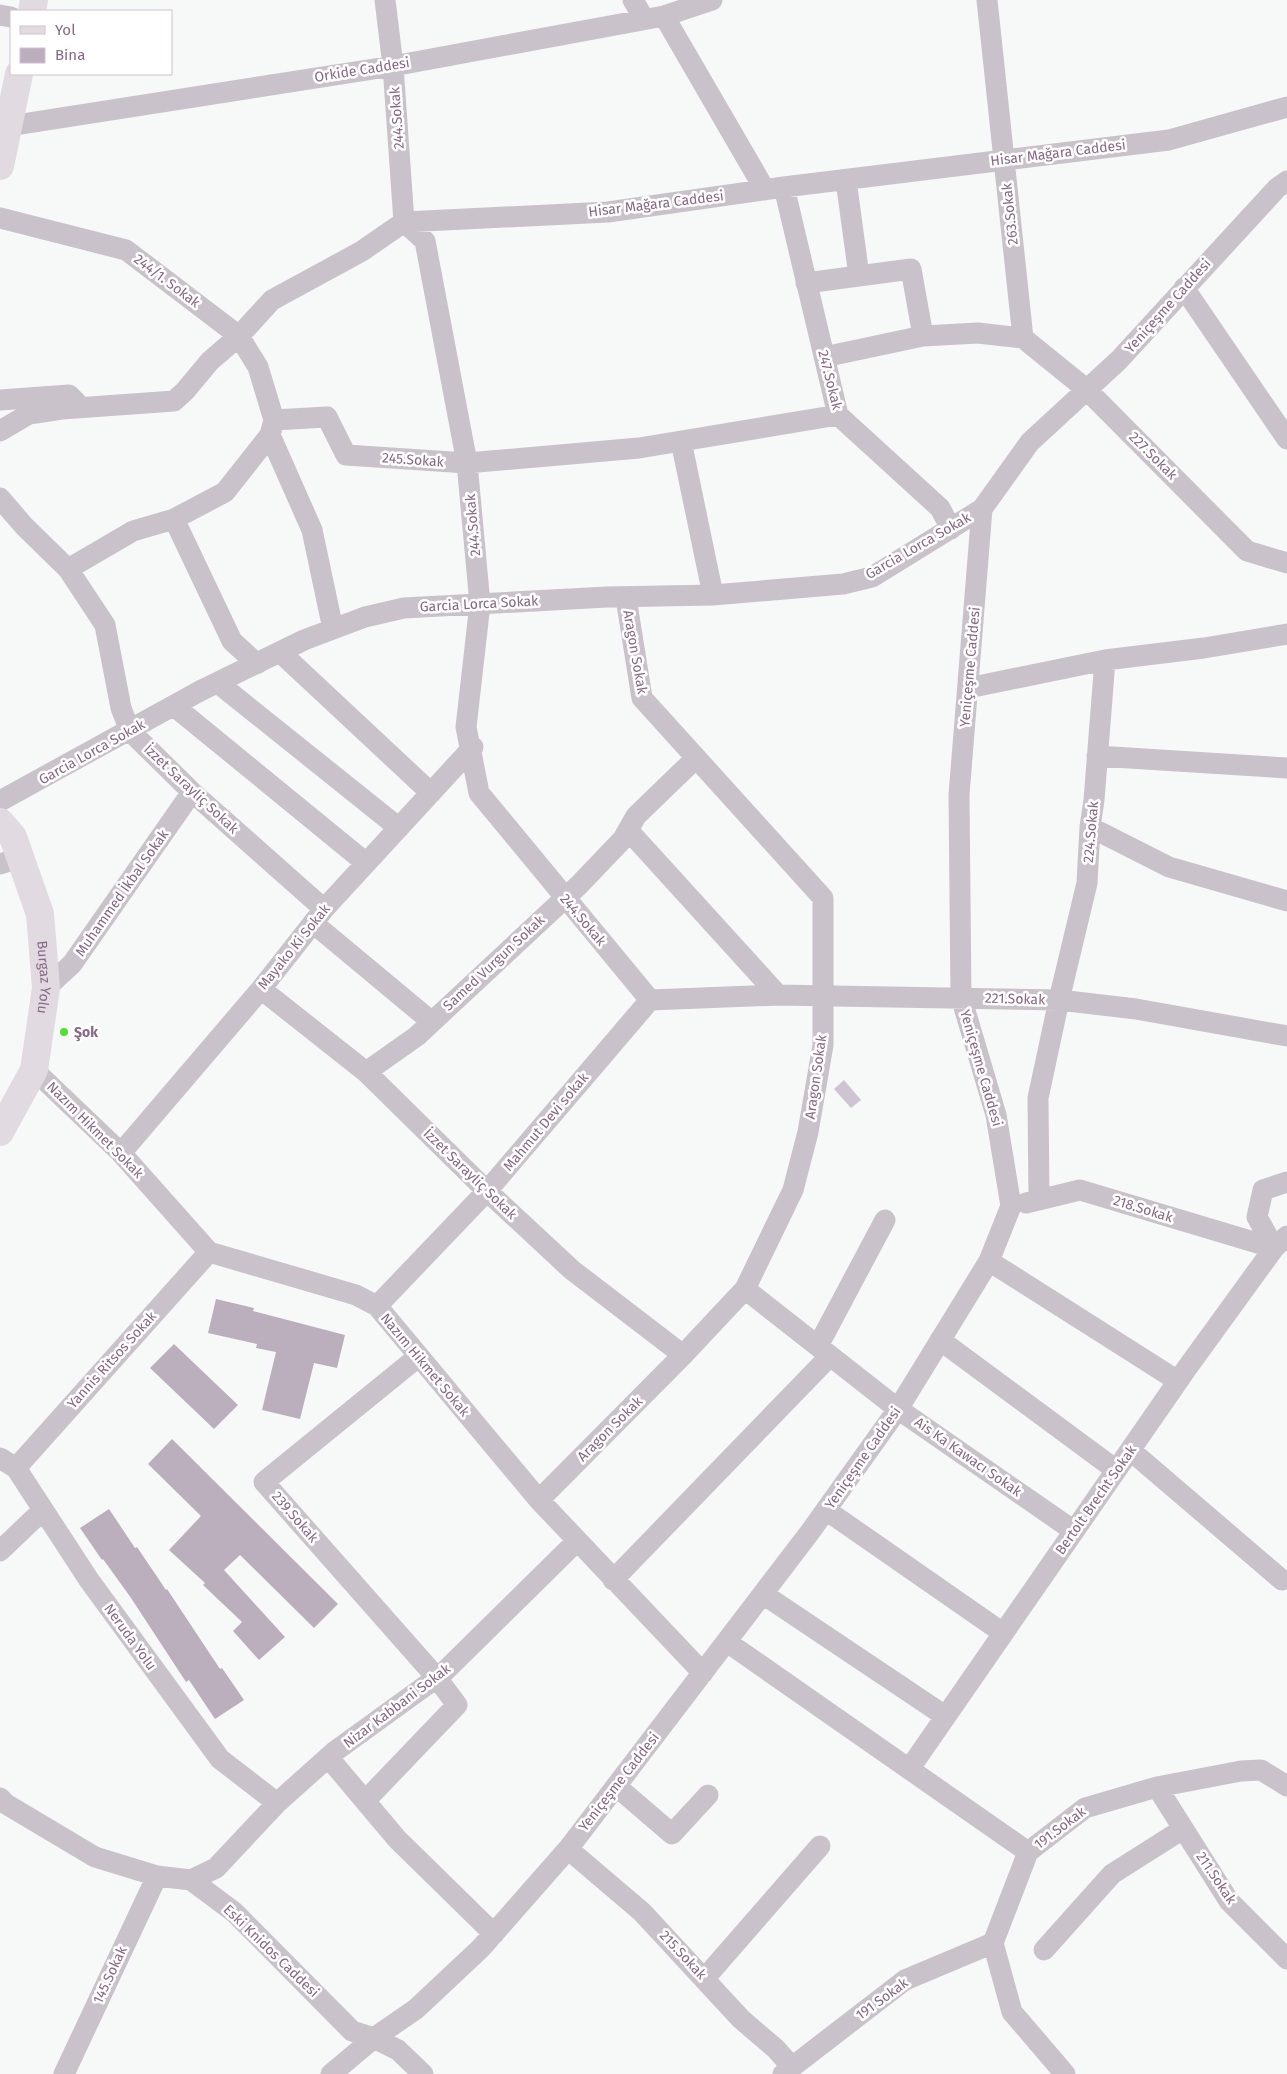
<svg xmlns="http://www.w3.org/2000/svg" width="1287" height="2074" font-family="'Fira Sans',sans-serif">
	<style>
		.water { fill: #cfc4d1 }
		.building { fill: #bcafbd }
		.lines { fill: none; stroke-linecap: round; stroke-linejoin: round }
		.street { stroke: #cac2ca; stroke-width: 21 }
		.secondary { stroke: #e1dae1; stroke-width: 28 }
		.poi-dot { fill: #4ce22d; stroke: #fff; stroke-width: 2 }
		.labels { text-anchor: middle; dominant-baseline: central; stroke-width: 5; stroke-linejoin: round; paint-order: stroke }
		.street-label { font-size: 14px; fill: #876886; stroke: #fff }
		.poi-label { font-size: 14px; font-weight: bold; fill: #876886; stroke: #fff; text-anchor: start }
	</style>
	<rect width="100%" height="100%" fill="#f6f9f8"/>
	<!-- water -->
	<path class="water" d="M844 1080 861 1100 851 1108 834 1089Z"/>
	<!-- building -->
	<path class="building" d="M216 1299 254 1308 253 1311 345 1335 337 1368 314 1363 300 1419 262 1410 276 1352 256 1348 257 1344 208 1333Z
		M174 1344 238 1405 214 1429 150 1368Z
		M172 1439 338 1604 314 1628 240 1555 224 1570 285 1637 259 1660 233 1631 242 1622 203 1585 205 1583 169 1550 201 1516 148 1464Z
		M109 1509 135 1548 137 1547 166 1590 167 1589 220 1669 222 1668 244 1700 215 1719 189 1680 186 1682 131 1598 103 1559 102 1560 80 1528Z"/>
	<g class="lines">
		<!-- street -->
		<path class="street" d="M385 0 393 66 404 222 425 241 467 463 480 604 466 727 479 793 650 1000
			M633 0 644 19
			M987 0 1023 338
			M0 15 11 17
			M664 16 765 190
			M9 126 393 66 664 16 712 0
			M846 180 859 276
			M784 187 838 415 940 508 951 529
			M0 218 126 250 239 336 258 367 274 420
			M806 283 911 269 923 336
			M1184 288 1287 439
			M1023 338 1086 389 1247 551 1287 563
			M824 357 923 336 978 333 1023 338
			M0 400 69 395 76 402
			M0 431 29 414 62 409 174 401 185 391 210 361 239 336 272 300 362 251 404 222 608 212 784 187 1169 140 1287 107
			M270 435 312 530 333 629
			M681 441 713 595
			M0 498 24 526 68 569 105 625 121 708 130 731 192 792 324 909
			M174 519 232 641 257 664
			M68 569 133 531 174 519 225 492 270 435 274 420 327 417 346 455 467 463 639 448 838 415
			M280 652 431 793
			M218 683 399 828
			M968 688 1105 660 1204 648 1287 634
			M174 706 366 863
			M1097 756 1287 768
			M0 801 200 691 304 640 365 617 404 608 607 597 713 595 843 584 872 577 982 509
			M1090 827 1169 867 1287 901
			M628 830 778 995
			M0 864 22 857
			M313 923 432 1022
			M46 988 72 964 192 792
			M261 989 366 1072 487 1191 572 1270 683 1355
			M650 1000 778 995 1059 1000 1136 1009 1287 1036
			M34 1070 121 1153 209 1252 356 1295 377 1306 539 1500 703 1673
			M366 1072 417 1036 579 885 623 839 636 816 696 758
			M121 1153 261 989 324 909 473 747
			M1039 1200 1038 1098 1059 1000 1087 883 1090 827 1094 800 1105 660
			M1026 1203 1080 1190 1274 1248
			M1274 1248 1257 1217 1263 1190 1287 1182
			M989 1261 1178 1381
			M745 1289 898 1409 1074 1531
			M377 1306 487 1191 650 1000
			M940 1340 1116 1470
			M818 1346 885 1220
			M1130 1450 1282 1580
			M0 1458 16 1468 89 1580 220 1759 277 1803
			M16 1468 209 1252
			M539 1500 683 1355 745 1289 793 1190 808 1132 823 1045V898L642 698 626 598
			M826 1510 1003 1633
			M0 1551 43 1510
			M613 1580 830 1356
			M763 1594 945 1716
			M727 1642 1028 1852
			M328 1757 397 1839 494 1934
			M910 1768 1187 1368 1274 1248 1287 1236
			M616 1786 672 1834 708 1795
			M1157 1787 1229 1901 1287 1959
			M0 1798 6 1804 95 1857 157 1876 191 1880 234 1912 352 2031 374 2038 398 2050 423 2074
			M365 1801 457 1705 437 1678 264 1482 419 1356
			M568 1849 642 1912 741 2019 776 2049 792 2067
			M191 1880 216 1868 277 1803 334 1752 443 1673 577 1541
			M993 1943 1028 1852 1085 1808 1157 1787 1241 1771 1261 1770 1287 1786
			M993 1943 1012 2012 1065 2074
			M1044 1950 1112 1874 1183 1829
			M705 1978 820 1846
			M64 2074 157 1876
			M331 2074 374 2038 416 2009 481 1948 568 1849 810 1532 898 1409 989 1261 1011 1206 996 1115 961 997 959 795 982 509 1030 442 1119 360 1277 188 1287 181
			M783 2074 905 1980 993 1943"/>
		<!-- secondary -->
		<g class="secondary">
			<path d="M32 11 34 0"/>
			<path d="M0 166 19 74"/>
			<path id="s1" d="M0 822 13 837 40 914 46 988 34 1070 0 1132"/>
		</g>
	</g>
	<!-- markers -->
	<circle class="poi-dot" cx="64" cy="1032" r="5"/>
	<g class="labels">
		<!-- street labels -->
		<g class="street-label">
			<text transform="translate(362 70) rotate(-9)">Orkide Caddesi</text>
			<text transform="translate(397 118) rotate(-94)">244.Sokak</text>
			<text transform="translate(1058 153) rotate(-7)">Hisar Mağara Caddesi</text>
			<text transform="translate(656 204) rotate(-7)">Hisar Mağara Caddesi</text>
			<text transform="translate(1010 214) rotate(-96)">263.Sokak</text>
			<text transform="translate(167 281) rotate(37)">244/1. Sokak</text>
			<text transform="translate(1168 306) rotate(-48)">Yeniçeşme Caddesi</text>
			<text transform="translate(830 380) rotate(76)">247.Sokak</text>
			<text transform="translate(1153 456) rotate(45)">227.Sokak</text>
			<text transform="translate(413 460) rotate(4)">245.Sokak</text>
			<text transform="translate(473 525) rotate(-95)">244.Sokak</text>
			<text transform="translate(918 546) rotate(-30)">Garcia Lorca Sokak</text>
			<text transform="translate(479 604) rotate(-3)">Garcia Lorca Sokak</text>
			<text transform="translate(635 652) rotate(80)">Aragon Sokak</text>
			<text transform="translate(970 667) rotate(-85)">Yeniçeşme Caddesi</text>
			<text transform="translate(92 752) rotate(-29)">Garcia Lorca Sokak</text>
			<text transform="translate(191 789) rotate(43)">İzzet Sarayliç Sokak</text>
			<text transform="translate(1091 832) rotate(-85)">224.Sokak</text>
			<text transform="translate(122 893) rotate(-55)">Muhammed İkbal Sokak</text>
			<text transform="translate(583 920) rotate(50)">244.Sokak</text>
			<text transform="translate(294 947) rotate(-51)">Mayako Ki Sokak</text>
			<text transform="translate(494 963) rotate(-43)">Samed Vurgun Sokak</text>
			<text stroke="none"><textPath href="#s1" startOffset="165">Burgaz Yolu</textPath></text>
			<text transform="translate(1015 999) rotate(2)">221.Sokak</text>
			<text transform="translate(981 1068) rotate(74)">Yeniçeşme Caddesi</text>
			<text transform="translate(816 1077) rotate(-82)">Aragon Sokak</text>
			<text transform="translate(546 1122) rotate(-50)">Mahmut Devi sokak</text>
			<text transform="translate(95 1130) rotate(45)">Nazım Hikmet Sokak</text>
			<text transform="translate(470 1174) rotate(44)">İzzet Sarayliç Sokak</text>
			<text transform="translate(1143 1209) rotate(17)">218.Sokak</text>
			<text transform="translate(112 1360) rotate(-48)">Yannis Ritsos Sokak</text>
			<text transform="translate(425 1365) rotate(50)">Nazım Hikmet Sokak</text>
			<text transform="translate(610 1429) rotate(-45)">Aragon Sokak</text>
			<text transform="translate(968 1457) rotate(35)">Ais Ka Kawacı Sokak</text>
			<text transform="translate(863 1458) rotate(-55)">Yeniçeşme Caddesi</text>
			<text transform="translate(1096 1500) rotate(-55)">Bertolt Brecht Sokak</text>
			<text transform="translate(295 1517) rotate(49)">239.Sokak</text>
			<text transform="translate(130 1637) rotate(54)">Neruda Yolu</text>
			<text transform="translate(397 1706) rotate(-37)">Nizar Kabbani Sokak</text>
			<text transform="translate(619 1782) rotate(-52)">Yeniçeşme Caddesi</text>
			<text transform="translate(1060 1828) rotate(-37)">191.Sokak</text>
			<text transform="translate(1216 1878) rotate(56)">211.Sokak</text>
			<text transform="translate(271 1951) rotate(44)">Eski Knidos Caddesi</text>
			<text transform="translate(683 1955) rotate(47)">215.Sokak</text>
			<text transform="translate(110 1975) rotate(-65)">145.Sokak</text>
			<text transform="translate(882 1999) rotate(-36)">191 Sokak</text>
		</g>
		<!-- poi labels -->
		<g class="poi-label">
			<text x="74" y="1032">Şok</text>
		</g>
	</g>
	<!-- legend -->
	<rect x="10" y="10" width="162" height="65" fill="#ffffff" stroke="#cfc3cf"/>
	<rect x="20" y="26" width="25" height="8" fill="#e1dae1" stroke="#cfc3cf"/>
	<text x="55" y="35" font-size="15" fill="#876886">Yol</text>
	<rect x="20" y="48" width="25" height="15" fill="#bcafbd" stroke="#cfc3cf"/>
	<text x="55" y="60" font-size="15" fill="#876886">Bina</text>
</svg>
